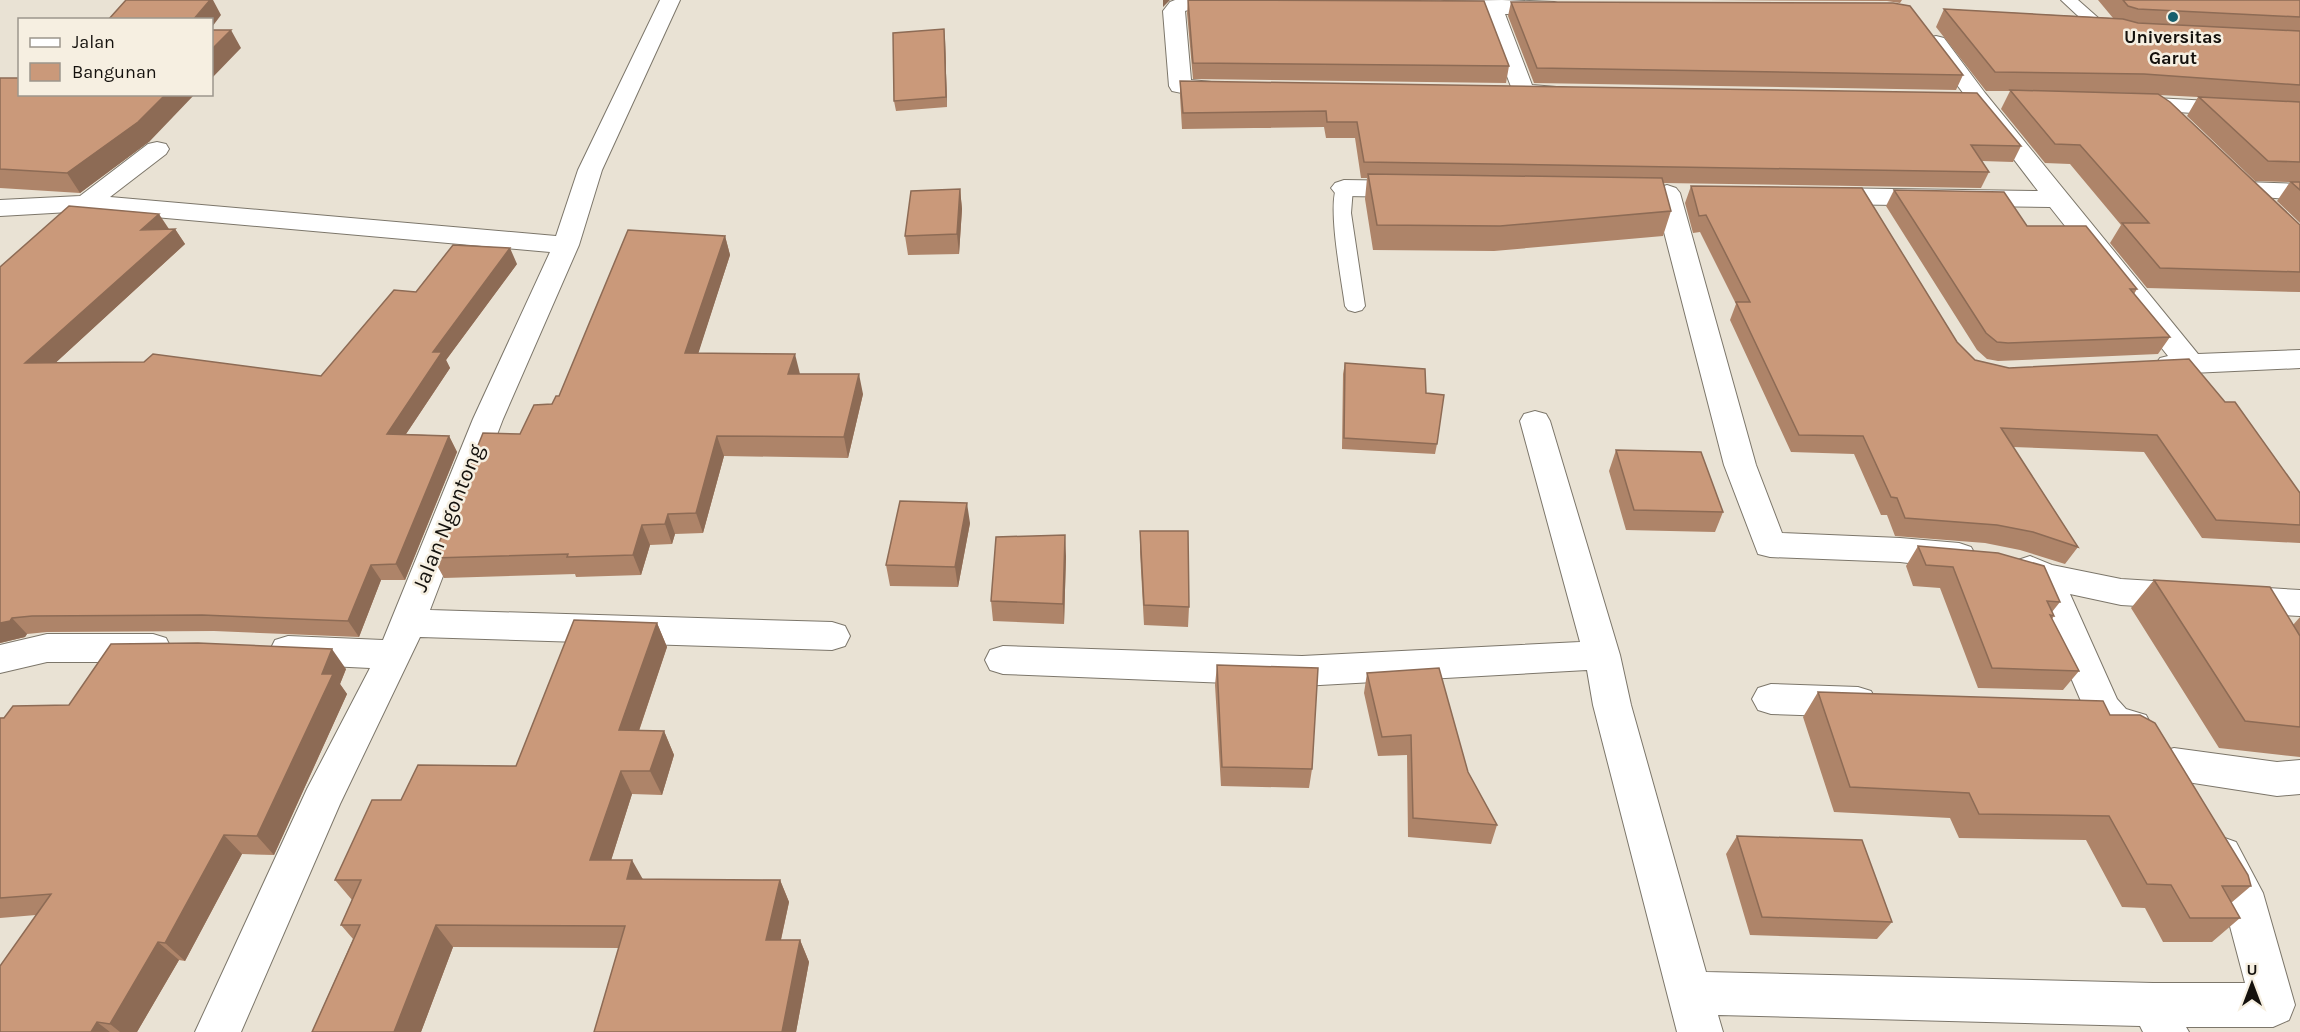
<svg xmlns="http://www.w3.org/2000/svg" width="2300" height="1032" font-family="Karla,sans-serif">
	<style>
		.lines { fill: none; stroke-linecap: round; stroke-linejoin: round }
		.lane-casing { stroke: #7c766a; stroke-width: 2 }
		.street-casing { stroke: #7c766a; stroke-width: 2 }
		.lane { fill: #fff; fill-rule: evenodd }
		.street { fill: #fff; fill-rule: evenodd }
		.wall { fill: #ae8469; fill-rule: evenodd }
		.shaded-wall { fill: #8d6b55 }
		.building { fill: #ca997a; stroke: #8d6b55; stroke-width: 1.5 }
		.poi-dot { fill: #16606e; stroke: #f6efe1; stroke-width: 2 }
		.labels { text-anchor: middle; dominant-baseline: central; stroke-width: 5; stroke-linejoin: round; paint-order: stroke }
		.far-poi-label { font-size: 18px; font-weight: bold; fill: #14110d; stroke: #f6efe1 }
		.street-label { font-size: 22px; fill: #14110d; stroke: #f6efe1 }
	</style>
	<rect width="100%" height="100%" fill="#e9e2d4"/>
	<g class="lines">
		<defs>
			<path id="lane" d="M2061 0H2078L2104 23 2119 27 2121 30 2113 35 2092 29Z
				M1344 182 1350 184 1353 188 1351 213 1365 306 1362 310 1355 312 1348 310 1345 306C1342 282 1326 202 1338 184Z"/>
			<path id="street" d="M660 0H680L602 170 579 245 503 419 430 610 832 622 845 626 850 636 845 646 832 650 420 637 340 804 241 1032H195L307 789 370 668 288 664 275 660 270 650 275 640 288 636 383 640 473 419 550 252 87 211 0 216V200L80 196 148 144 157 142 166 144 169 149 166 154 110 197 556 236 578 170Z
				M1175 0H1241L1243 4 1240 8C1222 13 1202 4 1185 11L1191 80 1232 84 1235 89 1232 94C1214 98 1190 95 1172 91L1169 86 1163 11 1170 2Z
				M1502 0 1554 2 1561 4 1565 8 1561 12 1554 14H1505L1532 85 1568 88 1572 93 1568 98 1560 100 1515 97 1483 14 1437 11 1434 7 1437 3 1444 1Z
				M1936 36 1944 38 1985 93 2198 354 2300 350V368L2170 374 2160 372 2155 365 2160 358 2168 356 2050 207 1822 204 1813 201 1809 196 1813 191 1822 188 2038 191 1925 43 1928 38Z
				M2155 98 2300 106V120L2147 110 2143 105 2147 100Z
				M1344 180 1410 181 1419 184 1423 189 1419 194 1410 197 1344 196 1335 193 1331 188 1335 183Z
				M2245 182 2300 184V200L2236 195 2232 190 2236 185Z
				M1667 185 1676 188 1680 193 1756 465 1782 533 1900 538 1959 543 1971 547 1976 556 1971 565 1959 569 1900 562 1770 557 1758 554 1724 465 1654 193 1658 188Z
				M1535 411 1546 414 1550 421 1620 655 1631 705 1706 972 2153 983H2245L2222 896 2202 855 2208 842 2222 837 2236 842 2263 893 2295 1005 2289 1020 2273 1027H2186L2189 1032H2143L2140 1026 1718 1015 1723 1032H1677L1593 705 1587 670 1302 686 1003 674 990 670 985 660 990 650 1003 646 1302 656 1580 642 1520 421 1524 414Z
				M2030 556 2052 565 2121 579 2300 590V616L2121 605 2070 594 2117 699 2126 709 2146 715 2152 726 2146 737C2124 745 2105 736 2089 720L2031 584 2018 578 2013 569 2018 560Z
				M47 634H153L166 638 171 648 166 658 153 662H47L0 673V645Z
				M1771 684 1858 687 1871 691 1877 702 1871 713 1858 717 1771 714 1758 710 1752 699 1758 688Z
				M2174 748 2277 762 2300 760V794L2277 796 2174 780 2160 776 2155 764 2160 752Z"/>
		</defs>
		<!-- lane casing -->
		<use href="#lane" class="lane-casing"/>
		<!-- street casing -->
		<use href="#street" class="street-casing"/>
		<!-- lane -->
		<use href="#lane" class="lane"/>
		<!-- street -->
		<use href="#street" class="street"/>
	</g>
	<!-- wall -->
	<path class="wall" d="M1188 0 1509 66 1506 83 1193 79 1187 13Z
		M1708 0H1902L1900 3 1887 1Z
		M2098 0H2300V223L2277 201 2290 182 2255 181 2187 116 2198 97 2159 95 2300 225V292L2147 288 2110 243 2121 225 2070 164 2045 163 2001 109 2010 91H1986L1936 27 1944 9 2113 18ZM2065 92 2133 93 2152 94Z
		M1511 2 1963 75 1956 90 1534 83 1508 16Z
		M945 39 947 107 896 111 894 101Z
		M0 78 150 141 80 193 0 188Z
		M1180 81 2021 146 2013 162 1982 161 1989 172 1981 188 1663 183 1671 211 1663 236 1494 251 1373 250 1365 199 1367 178H1361L1355 138H1326L1324 127 1182 129 1180 96Z
		M1691 186 1957 342 1975 360 2300 493V543L2202 538 2144 452 2013 447 2078 547 2065 564 2020 550 1985 543 1895 536 1887 515H1881L1854 454 1791 452 1730 320 1736 304 1700 232 1693 233 1685 203Z
		M960 189 962 209 959 254 908 255 905 236Z
		M1894 190 2027 226 2137 289 2134 294 2170 337 2158 354 1998 361 1987 359 1977 350 1886 206Z
		M169 229H175L185 244 55 363 321 376 416 292 517 264 446 360 450 368 406 434 449 436 457 452 405 580H381L359 637 214 631 47 632 27 634 25 637 0 643V267Z
		M725 236 730 255 698 353 799 374 863 394 848 458 724 456 703 533 675 534 672 544 650 545 641 575 576 577 575 574 444 578 433 558 520 434Z
		M1345 363 1426 393 1437 444 1435 454 1342 449 1343 374Z
		M1616 450 1723 512 1715 532 1626 530 1609 471Z
		M970 523 958 587 890 586 886 565Z
		M1140 531 1189 607 1188 627 1144 625 1140 552Z
		M1918 546 2060 602 2052 612 2054 616 2052 619 2079 671 2063 690 1978 688 1940 588 1913 586 1906 566Z
		M1066 556 1064 624 993 621 991 601Z
		M2154 580 2293 625 2300 617V757L2219 748 2131 608Z
		M657 623 667 647 639 731H664L674 755 662 795 632 794 611 860 643 879 780 880 789 902 781 940H800L809 962 796 1032H594L619 948 453 947 421 1032H312L353 939 341 925 352 900 335 880 401 800 516 766Z
		M1217 665 1312 769 1309 788 1221 786 1215 685Z
		M346 669 340 684 347 694 274 855 242 854 185 961 179 960 137 1032H0L36 915 0 918V718Z
		M1367 673 1468 772 1497 825 1491 844 1408 837 1407 755 1378 756 1364 693Z
		M1818 692 2110 715 2251 886 2231 903 2240 918 2212 942H2163L2145 908 2122 907 2086 840 1959 838 1950 818 1834 812 1803 717Z
		M1737 836 1892 922 1877 939 1750 935 1726 854Z"/>
	<!-- shaded-wall -->
	<path class="shaded-wall" d="M210 0H213L221 15 212 27V20H193Z
		M1163 0H1170L1163 7Z
		M944 29 945 39 947 107 946 97Z
		M231 30 241 48 212 78V49Z
		M166 94H195L150 141 80 193 67 173Z
		M960 189 962 209 959 254 957 234Z
		M159 214 169 229 141 230Z
		M175 229 185 244 38 379 25 363Z
		M725 236 730 255 692 373 685 353Z
		M510 248 517 264 446 360 450 368 396 449 387 434 433 352Z
		M795 354 800 374H788Z
		M859 374 863 394 848 458 844 437Z
		M449 436 457 452 405 580 396 564Z
		M717 436 724 456 703 533 696 513Z
		M967 503 970 523 958 587 955 567Z
		M668 514 675 534 672 544 665 524Z
		M642 525 650 545 641 575 633 555Z
		M1065 535 1066 556 1064 624 1063 604Z
		M371 565 381 580 359 637 348 621Z
		M12 618 27 634 25 637 0 643V623Z
		M657 623 667 647 631 754 619 730Z
		M332 649 346 669 340 684 347 694 274 855 257 836Z
		M664 731 674 755 662 795 650 771Z
		M621 771 632 794 604 883 590 860Z
		M224 835 242 854 185 961 165 943Z
		M632 860 645 883 627 879Z
		M780 880 789 902 776 962 766 940Z
		M436 925 453 947 421 1032H394Z
		M800 940 809 962 796 1032H782Z
		M158 942 179 960 137 1032H120L110 1024Z
		M97 1022 110 1032H91Z"/>
	<!-- building -->
	<path class="building" d="M126 0H210L193 20H108Z
		M1188 0 1484 1 1509 66 1193 63Z
		M2123 0H2300V17L2138 9 2128 6Z
		M1511 2 1893 3 1910 6 1963 75 1537 68Z
		M1944 9 2123 19 2138 23 2300 31V85L2144 74 1995 72Z
		M944 29 946 97 894 101 893 33Z
		M212 30H231L212 49Z
		M0 78H20V94H166L138 122 67 173 0 169Z
		M1180 81 1977 93 2021 146 1971 145 1989 172 1364 162 1357 122H1327L1326 111 1183 113Z
		M2010 90 2158 94 2170 102 2300 225V272L2160 268 2122 223H2149L2080 145 2055 144Z
		M2199 97 2300 102V162L2268 161Z
		M1368 174 1662 178 1671 211 1500 226 1377 225Z
		M2291 182H2300V190Z
		M1691 186 1862 188 1957 342 1975 360 2009 368 2189 359 2225 402H2235L2300 493V525L2216 520 2157 435 2001 428 2078 547 2033 532 1997 525 1905 518 1897 498 1891 497 1863 436 1799 435 1736 302H1750L1706 215 1699 216Z
		M960 189 957 234 905 236 911 191Z
		M1894 190 2004 192 2027 226H2086L2137 289H2130L2170 337 2008 343 1997 342 1986 333Z
		M69 206 159 214 141 230 175 229 25 363 144 362 153 354 321 376 394 290 416 292 453 245 510 248 433 352H442L387 434 449 436 396 564 371 565 348 621 202 615 32 616 12 618 10 621 0 623V267Z
		M628 230 725 236 685 353 795 354 788 374H859L844 437 717 436 696 513 668 514 665 524 642 525 633 555 567 557 568 554 433 558 483 433 520 434 534 405 552 404 556 396H559Z
		M1345 363 1425 369 1426 393 1444 395 1437 444 1344 438Z
		M1616 450 1701 452 1723 512 1634 510Z
		M900 501 967 503 955 567 886 565Z
		M1140 531H1188L1189 607 1144 605Z
		M1065 535 1063 604 991 601 996 537Z
		M1918 546 1998 553 2044 566 2060 602 2047 601 2054 616 2050 615 2079 671 1992 668 1953 567 1926 565Z
		M2154 580 2270 587 2300 636V727L2245 721Z
		M574 620 657 623 619 730 664 731 650 771H621L590 860H632L627 879 780 880 766 940H800L782 1032H594L625 926 436 925 394 1032H312L360 925H341L361 880H335L372 800H401L418 765 516 766Z
		M198 643 332 649 322 674H333L257 836 224 835 165 943 158 942 110 1024 97 1022 91 1032H0V966L51 894 0 898V718H4L13 706 69 705 111 644Z
		M1217 665 1318 668 1312 769 1222 767Z
		M1439 668 1468 772 1497 825 1413 818 1411 735 1382 737 1367 673Z
		M1818 692 2103 701 2110 715H2140L2155 723 2248 875 2251 886H2222L2240 918H2190L2171 885 2147 884 2109 816 1979 814 1969 793 1850 787Z
		M1737 836 1862 840 1892 922 1762 917Z"/>
	<!-- markers -->
	<circle class="poi-dot" cx="2173" cy="17" r="6"/>
	<g class="labels">
		<!-- far-poi labels -->
		<g class="far-poi-label">
			<text x="2173" y="37">Universitas<tspan x="2173" dy="21">Garut</tspan></text>
		</g>
		<!-- street labels -->
		<g class="street-label">
			<text transform="translate(448 518) rotate(-68)">Jalan Ngontong</text>
		</g>
	</g>
	<!-- legend -->
	<rect x="18" y="18" width="195" height="78" fill="#f6efe1" stroke="#9c968c" stroke-width="1.5"/>
	<rect x="30" y="38" width="30" height="9" fill="#ffffff" stroke="#9c968c" stroke-width="1.5"/>
	<text x="72" y="48" font-size="18" fill="#14110d">Jalan</text>
	<rect x="30" y="63" width="30" height="18" fill="#ca997a" stroke="#9c968c" stroke-width="1.5"/>
	<text x="72" y="78" font-size="18" fill="#14110d">Bangunan</text>
	<!-- north arrow -->
	<g transform="translate(2252 984)" stroke="#f6efe1" stroke-width="4.5" paint-order="stroke">
	<path d="M0-4.5L10 22L0 15L-10 22Z" fill="#14110d"/>
	<text y="-9" font-size="16" font-weight="bold" text-anchor="middle" fill="#14110d">U</text>
	</g>
</svg>
